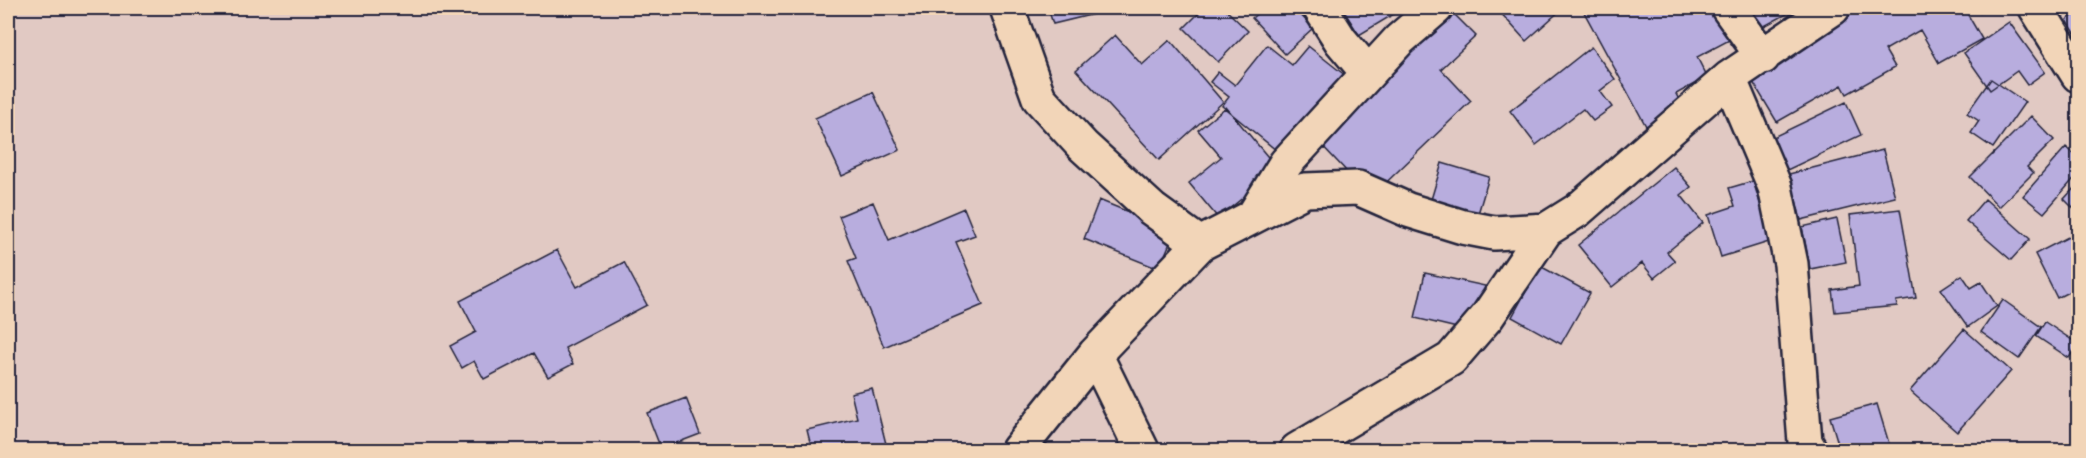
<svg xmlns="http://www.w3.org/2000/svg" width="2086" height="458" font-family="'Patrick Hand',sans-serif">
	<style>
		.building { fill: #b8adde; stroke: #22223b; stroke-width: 1.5 }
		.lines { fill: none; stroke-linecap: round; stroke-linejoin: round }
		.street-casing { stroke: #22223b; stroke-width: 38 }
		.street { stroke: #f2d5b8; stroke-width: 33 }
	</style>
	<rect width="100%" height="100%" fill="#e1c9c3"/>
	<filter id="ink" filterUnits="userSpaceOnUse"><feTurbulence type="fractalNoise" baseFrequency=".0167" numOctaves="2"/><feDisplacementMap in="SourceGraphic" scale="12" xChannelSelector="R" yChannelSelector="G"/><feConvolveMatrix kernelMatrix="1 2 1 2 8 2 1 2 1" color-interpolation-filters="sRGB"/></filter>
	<g filter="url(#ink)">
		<!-- building -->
		<path class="building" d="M1048 8H1119L1053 24Z
			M1119 8H1138L1120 12Z
			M1204 8H1224L1248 31 1218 62 1184 28Z
			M1263 8H1294L1313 28 1285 54 1252 18Z
			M1342 8H1404L1359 35Z
			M1503 8H1563L1526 41 1499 11Z
			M1592 8H1722L1737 36 1697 57 1707 77 1676 94 1683 107 1646 126 1584 12Z
			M1744 8H1798L1757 30Z
			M1860 8H1964L1982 39 1939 63 1920 30 1885 50 1895 67 1847 94 1842 85 1777 122 1747 72Z
			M1976 8H1989L1980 13Z
			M1452 12 1476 36 1441 69 1471 101 1371 197 1317 140Z
			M2078 12V38L2067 20Z
			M2009 22 2045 72 2027 85 2017 71 1990 90 1964 53Z
			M1115 35 1142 65 1170 40 1223 102 1159 160 1076 70Z
			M1267 45 1292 65 1308 46 1346 76 1282 155 1222 106 1229 97 1210 82 1218 72 1235 85Z
			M1591 47 1615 79 1600 91 1612 107 1593 121 1583 109 1536 145 1510 111Z
			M1991 79 2025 102 1993 148 1971 133 1979 121 1967 113Z
			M873 92 900 150 842 176 815 118Z
			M1846 102 1861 135 1787 170 1771 138Z
			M1226 107 1278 169 1218 218 1189 183 1221 157 1198 130Z
			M2031 116 2054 140 2027 167 2033 173 1999 207 1970 177Z
			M2066 147 2078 157V174L2044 213 2023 196Z
			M1883 150 1895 197 1801 220 1789 174Z
			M1442 163 1489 177 1474 227 1427 213Z
			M1674 167 1691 187 1681 195 1703 223 1667 252 1675 261 1654 278 1642 263 1612 287 1578 245Z
			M1753 181 1772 241 1721 257 1708 215 1735 206 1729 188Z
			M2078 184V213L2064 199Z
			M1985 199 2030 239 2011 260 1966 221Z
			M1099 200 1175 231 1159 269 1084 239Z
			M873 202 889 240 964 208 975 235 956 242 983 305 884 347 848 261 856 258 839 216Z
			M1900 209 1916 298 1896 301 1897 306 1835 312 1832 290 1859 286 1850 215Z
			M1837 219 1846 262 1810 269 1802 227Z
			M2078 232V287L2057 298 2035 254Z
			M557 250 577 287 624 262 647 305 565 348 573 364 548 377 534 353 484 379 474 361 462 368 450 346 476 332 460 301Z
			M1540 266 1590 293 1561 344 1512 317Z
			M1425 273 1485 286 1474 332 1415 318Z
			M1962 275 1971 288 1981 282 1997 306 1968 327 1941 289Z
			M2003 300 2041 327 2019 359 1981 332Z
			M2045 322 2078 344 2069 358 2036 336Z
			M1964 329 2011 371 1957 432 1910 391Z
			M872 388 887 448 876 450H812L807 430 857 418 851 393Z
			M686 398 700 434 661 449 647 413Z
			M1877 404 1891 450H1840L1830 417Z"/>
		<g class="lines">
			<defs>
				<path id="street" d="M1007 8 1039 98 1083 146 1152 209 1200 244
					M1320 8 1341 41 1368 73
					M1728 8 1763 57
					M2036 8 2078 75
					M1729 78 1775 187 1791 264 1805 442 1810 450
					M1254 215 1286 163 1399 40 1436 8
					M1095 354 1142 450
					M1018 450 1095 354 1200 244 1305 190 1358 188 1408 210 1463 227 1494 233 1546 230 1578 210 1729 78 1833 8
					M1297 450 1451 359 1487 317 1546 230"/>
			</defs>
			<!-- street casing -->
			<use href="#street" class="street-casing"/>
			<!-- street -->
			<use href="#street" class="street"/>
		</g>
	</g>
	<!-- margin -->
	<rect width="2086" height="458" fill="none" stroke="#f2d5b8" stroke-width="30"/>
	<rect x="15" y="15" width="2056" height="428" fill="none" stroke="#22223b" stroke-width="2" filter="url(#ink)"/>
</svg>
